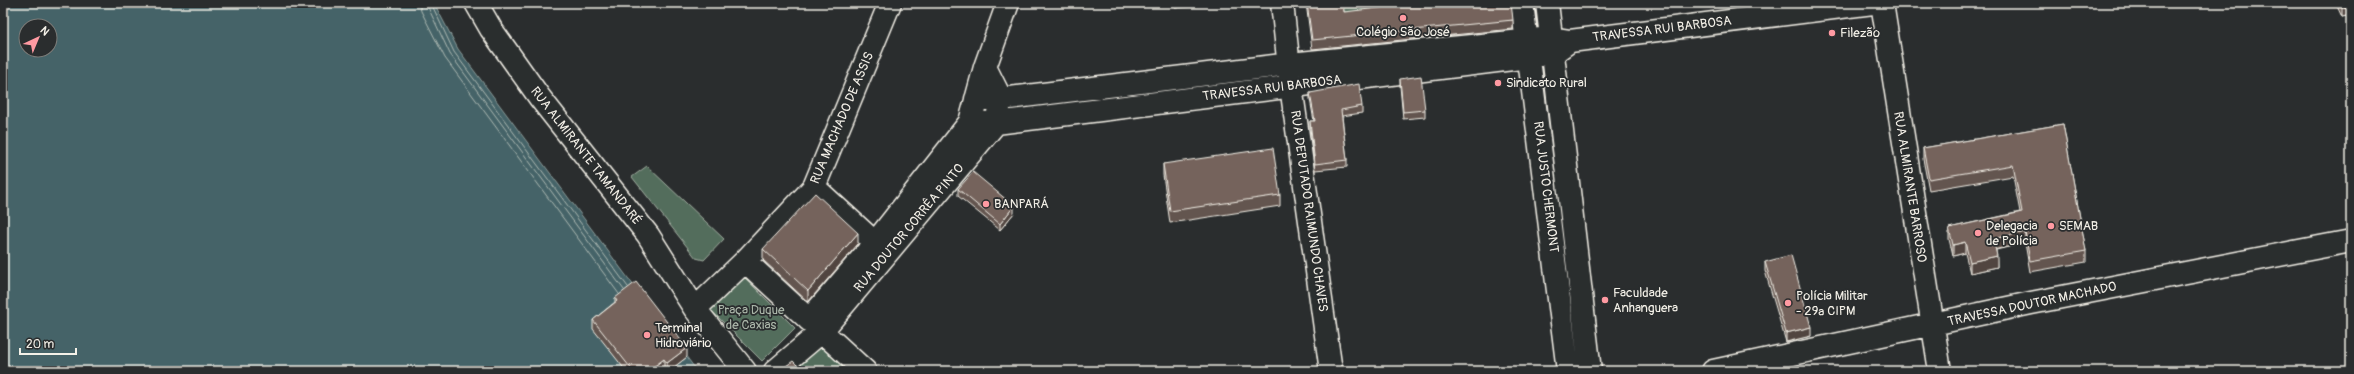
<svg xmlns="http://www.w3.org/2000/svg" width="2354" height="374" font-family="Pangolin,sans-serif">
	<style>
		.green { fill: #526d5c; stroke: #a3afa2 }
		.water { fill: #456467; stroke: #8b9c9b; fill-rule: evenodd }
		.lines { fill: none; stroke-linecap: round; stroke-linejoin: round }
		.shore { stroke: #aeb9b4; stroke-width: 1 }
		.minor-casing { stroke: #f4f1e8; stroke-width: 25 }
		.minor { stroke: #2a2d2e; stroke-width: 22 }
		.wall { fill: #64554f; stroke: #f4f1e8 }
		.shaded-wall { fill: #514540; stroke: #f4f1e8 }
		.building { fill: #74635c; stroke: #f4f1e8 }
		.poi-dot { fill: #ff9aa2; stroke: #2a2d2e; stroke-width: 1.5 }
		.labels { text-anchor: middle; dominant-baseline: central; stroke-width: 3.5; stroke-linejoin: round; paint-order: stroke }
		.street-label { font-size: 13px; fill: #f4f1e8; stroke: #2a2d2e }
		.poi-label { font-size: 13px; fill: #f4f1e8; stroke: #2a2d2e; text-anchor: start }
		.park-label { font-size: 13px; fill: #abb6a9; stroke: #2a2d2e }
	</style>
	<rect width="100%" height="100%" fill="#2a2d2e"/>
	<filter id="ink" filterUnits="userSpaceOnUse"><feTurbulence type="fractalNoise" baseFrequency=".025" numOctaves="2"/><feDisplacementMap in="SourceGraphic" scale="8" xChannelSelector="R" yChannelSelector="G"/><feConvolveMatrix kernelMatrix="1 2 1 2 8 2 1 2 1" color-interpolation-filters="sRGB"/></filter>
	<g filter="url(#ink)">
		<!-- green -->
		<path class="green" d="M1342 3H1433L1344 22Z
			M647 166 724 239 704 260 696 258 632 177Z
			M740 273 795 328 762 361 707 306Z
			M815 342 848 371H799L792 364Z"/>
		<!-- water -->
		<path class="water" d="M3 3H434L458 49 697 371H3ZM26 26H50V50H26Z"/>
		<g class="lines">
			<!-- shore -->
			<path class="shore" d="M419 3 421 11 445 58 619 294
				M426 3 450 54 624 290
				M431 3 454 52 628 287"/>
			<defs>
				<path id="minor" d="M476 3 491 29 540 98 648 235 695 309 745 371
					M1282 3 1291 86 1331 371
					M1522 3 1568 371
					M1547 3 1590 371
					M1882 3 1940 371
					M976 99H1001L1290 64 1551 38 1570 41 1873 3
					M970 122 996 123 1529 57 1553 53 1570 41
					M814 187 885 252
					M745 261 865 371
					M695 309 745 261 814 187 890 3
					M809 320 875 243 970 122 985 67 1008 3
					M775 371 821 332 996 123 1001 99 985 67
					M1713 371 2031 303 2351 241"/>
			</defs>
			<!-- minor casing -->
			<use href="#minor" class="minor-casing"/>
			<!-- minor -->
			<use href="#minor" class="minor"/>
		</g>
		<!-- wall -->
		<path class="wall" d="M1174 3H1222L1175 8Z
			M1306 3H1343L1344 12 1513 20V29L1312 49Z
			M2333 3H2351V15L2342 17 2337 6 2334 5Z
			M1400 79 1425 110V117L1403 119 1400 86Z
			M1310 93 1362 106V113L1342 116 1347 160V167L1315 170 1310 128V121H1314L1310 99Z
			M2063 124 2086 251V262L2030 272 2025 243 1996 250 1997 267 1970 273 1965 253 1953 256 1949 239V228L2020 212 2013 176 1929 190 1923 159V148Z
			M1163 164 1280 195V206L1170 223 1163 175Z
			M958 189 1014 213 1000 230 958 196Z
			M858 244 808 302 763 260V249Z
			M1765 262 1811 336 1786 342 1765 271Z
			M615 298 687 357 669 371H666L664 368 660 371H626L593 329V320L615 302Z"/>
		<!-- shaded-wall -->
		<path class="shaded-wall" d="M2351 6V15L2342 17V8Z
			M1014 206V213L1000 230V224Z
			M2025 232V243L1993 250V239Z
			M858 233V244L808 302V291Z
			M1965 242V253L1953 256V245Z
			M1997 256V267L1970 273V262Z
			M1811 327V336L1786 342V333Z
			M687 348V357L669 371H667V363Z
			M664 359V368L660 371H648Z"/>
		<!-- building -->
		<path class="building" d="M1307 3H1343L1344 12 1421 3H1511L1513 20 1312 40Z
			M2340 3H2351V6L2342 8Z
			M1421 76 1425 110 1403 112 1400 79Z
			M1359 84 1362 106 1341 110 1347 160 1315 164 1310 121H1315L1310 93Z
			M2063 124 2086 251 2030 261 2025 232 1993 239 1997 256 1970 262 1965 242 1953 245 1949 228 2022 212 2013 165 1929 179 1923 148Z
			M1273 148 1280 195 1170 211 1163 164Z
			M973 172 1014 206 1000 224 958 189Z
			M815 193 858 233 808 291 763 249Z
			M1791 255 1811 327 1786 333 1765 262Z
			M636 282 687 348 667 363 664 359 648 371H633L593 320 617 301 615 298Z
			M793 361 803 371H779Z"/>
	</g>
	<!-- markers -->
	<g class="poi-dot">
		<circle cx="1403" cy="18" r="4"/>
		<circle cx="1832" cy="33" r="4"/>
		<circle cx="1498" cy="83" r="4"/>
		<circle cx="986" cy="204" r="4"/>
		<circle cx="2051" cy="226" r="4"/>
		<circle cx="1978" cy="233" r="4"/>
		<circle cx="1605" cy="300" r="4"/>
		<circle cx="1788" cy="303" r="4"/>
		<circle cx="647" cy="335" r="4"/>
	</g>
	<g class="labels">
		<!-- street labels -->
		<g class="street-label">
			<text transform="translate(1662 29) rotate(-7)">TRAVESSA RUI BARBOSA</text>
			<text transform="translate(1272 88) rotate(-7)">TRAVESSA RUI BARBOSA</text>
			<text transform="translate(842 118) rotate(-67)">RUA MACHADO DE ASSIS</text>
			<text transform="translate(586 156) rotate(52)">RUA ALMIRANTE TAMANDARÉ</text>
			<text transform="translate(1546 187) rotate(83)">RUA JUSTO CHERMONT</text>
			<text transform="translate(1910 187) rotate(81)">RUA ALMIRANTE BARROSO</text>
			<text transform="translate(1309 211) rotate(82)">RUA DEPUTADO RAIMUNDO CHAVES</text>
			<text transform="translate(909 228) rotate(-50)">RUA DOUTOR CORRÊA PINTO</text>
			<text transform="translate(2032 304) rotate(-12)">TRAVESSA DOUTOR MACHADO</text>
		</g>
		<!-- poi labels -->
		<g class="poi-label">
			<text x="1403" y="32" text-anchor="middle">Colégio São José</text>
			<text x="1840" y="33">Filezão</text>
			<text x="1506" y="83">Sindicato Rural</text>
			<text x="994" y="204">BANPARÁ</text>
			<text x="1986" y="226">Delegacia<tspan x="1986" dy="15">de Polícia</tspan></text>
			<text x="2059" y="226">SEMAB</text>
			<text x="1613" y="293">Faculdade<tspan x="1613" dy="15">Anhanguera</tspan></text>
			<text x="1796" y="296">Polícia Militar<tspan x="1796" dy="15">- 29ª CIPM</tspan></text>
			<text x="655" y="328">Terminal<tspan x="655" dy="15">Hidroviário</tspan></text>
		</g>
		<!-- park labels -->
		<g class="park-label">
			<text x="751" y="310">Praça Duque<tspan x="751" dy="15">de Caxias</tspan></text>
		</g>
	</g>
	<!-- margin -->
	<rect width="2354" height="374" fill="none" stroke="#2a2d2e" stroke-width="16"/>
	<rect x="8" y="8" width="2338" height="358" fill="none" stroke="#f4f1e8" stroke-width="1.5" filter="url(#ink)"/>
	<!-- north arrow -->
	<g transform="translate(38 38) rotate(44)"><circle r="19" fill="#2a2d2e" stroke="#7b7b78"/>
	<path d="M0-3L7 15L0 10L-7 15Z" fill="#ff9aa2"/>
	<text y="-6" font-size="11" font-weight="bold" text-anchor="middle" fill="#f4f1e8">N</text>
	</g>
	<!-- scale -->
	<path d="M20 348v6h56v-6" fill="none" stroke="#f4f1e8" stroke-width="2"/>
	<text x="26" y="348" font-size="12" fill="#f4f1e8" stroke="#2a2d2e" stroke-width="3" paint-order="stroke">20 m</text>
</svg>
